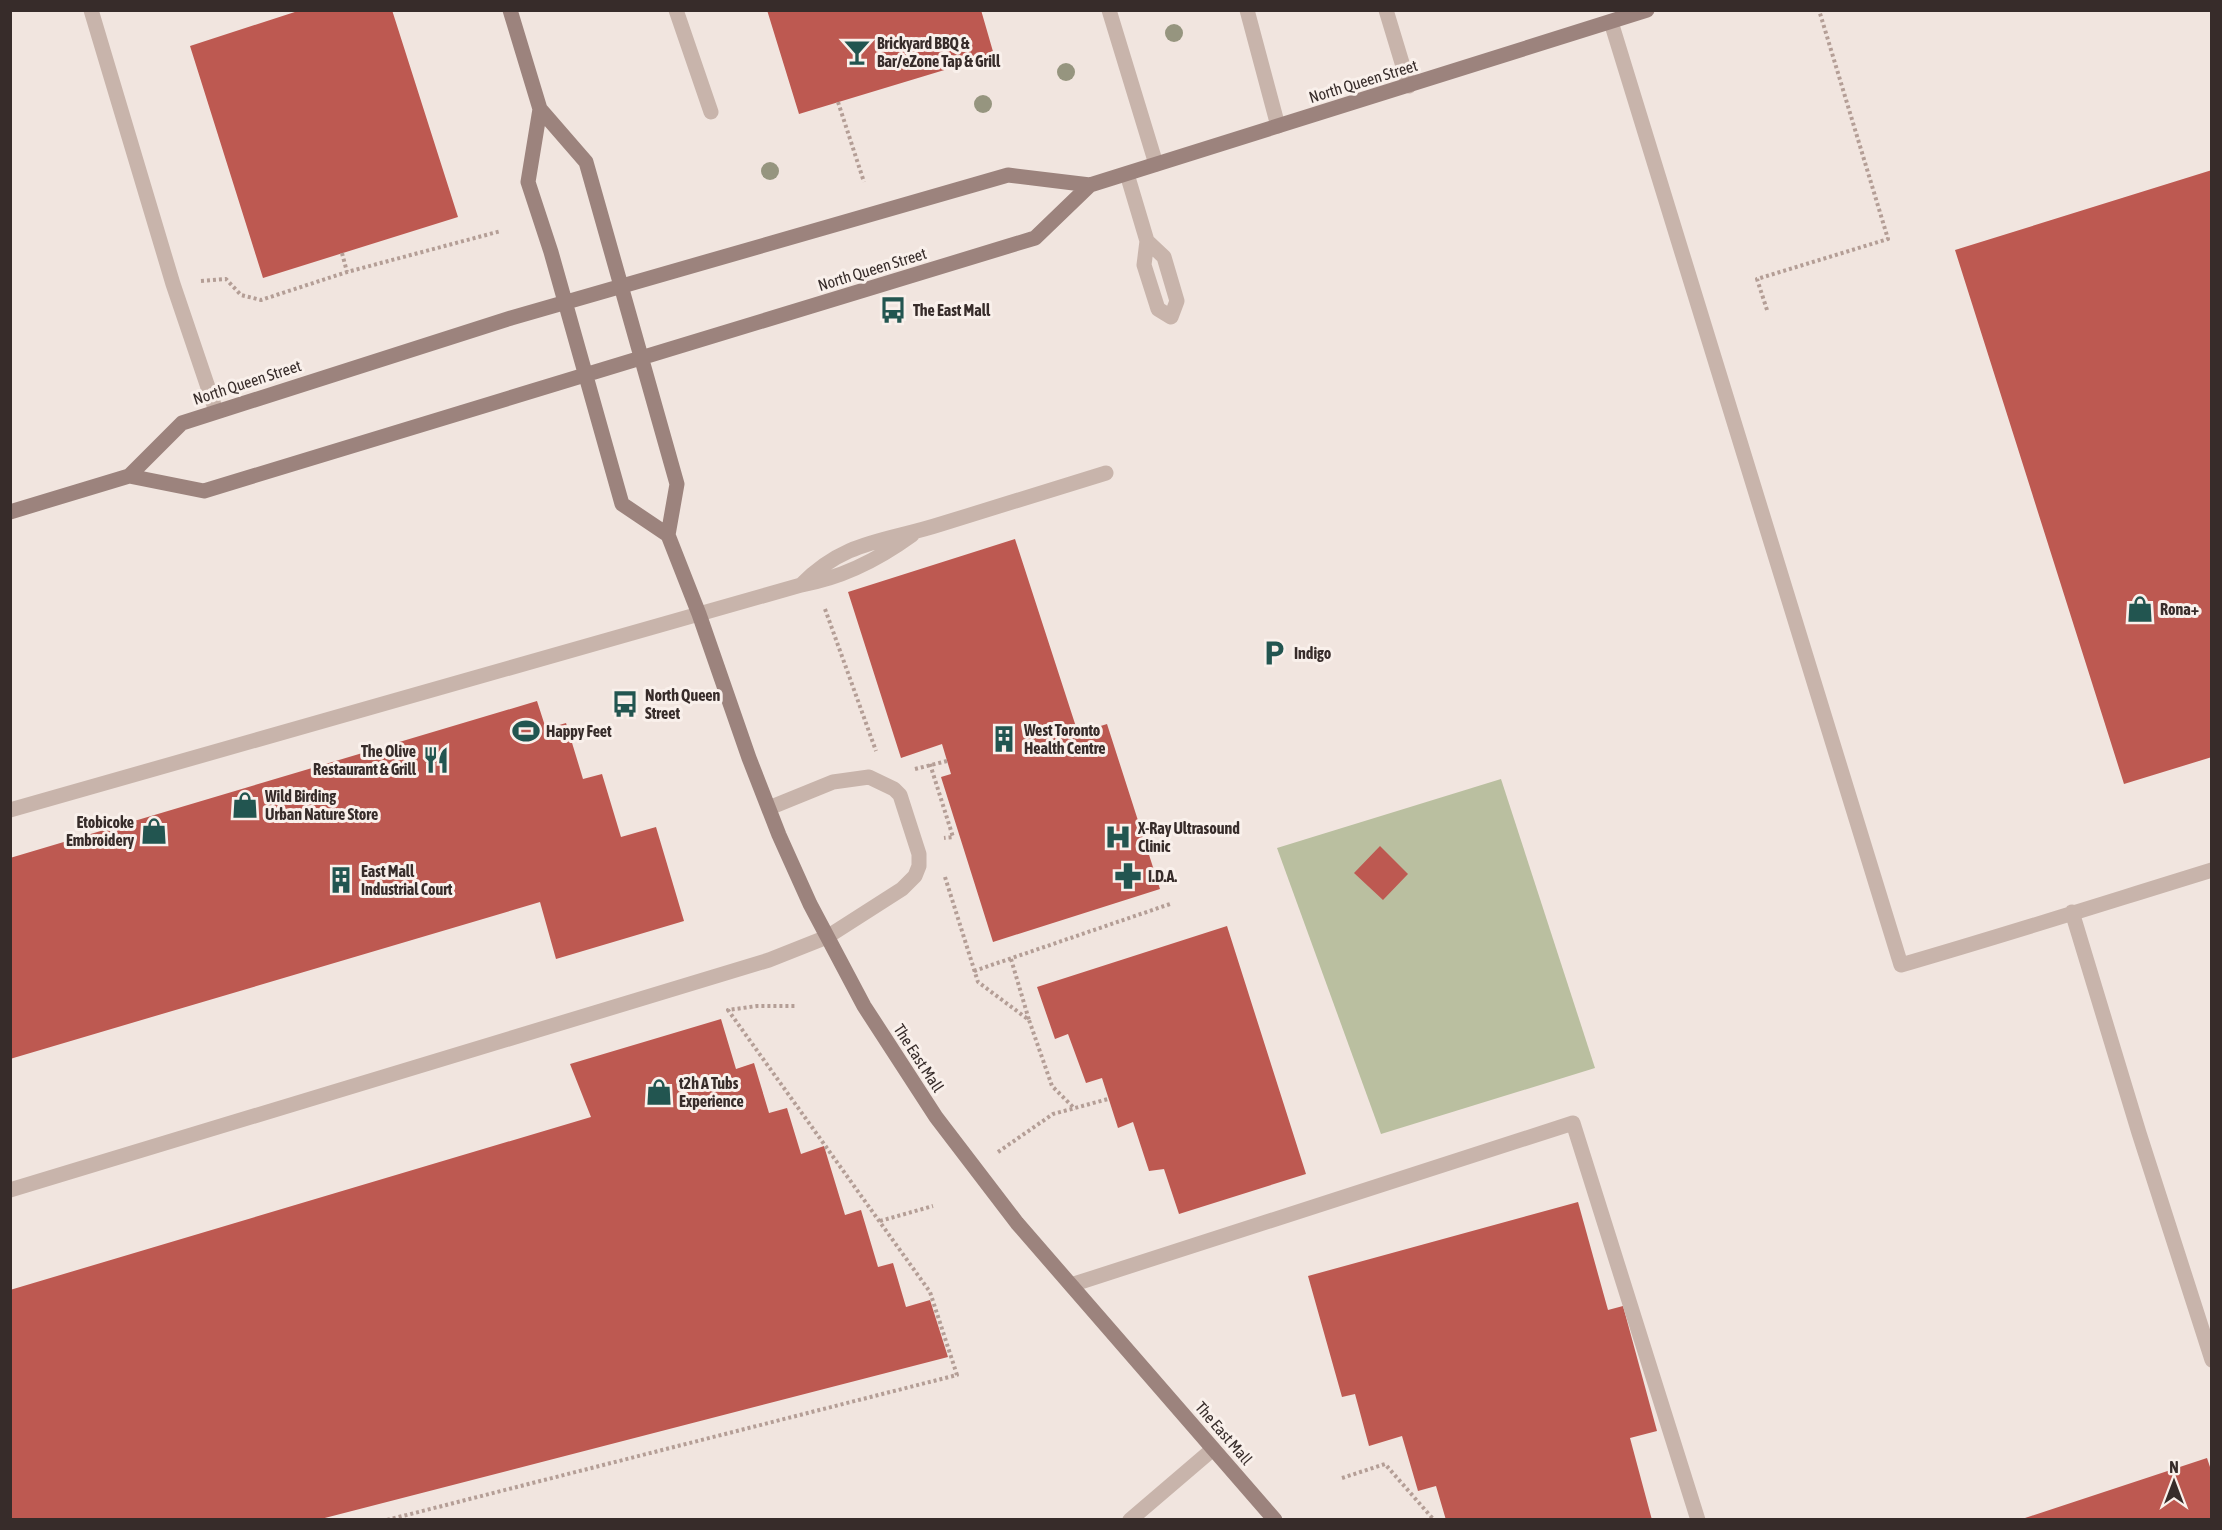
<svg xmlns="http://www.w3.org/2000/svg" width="2222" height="1530" font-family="'Asap Condensed',sans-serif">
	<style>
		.green { fill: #babfa0 }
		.building { fill: #bd5951 }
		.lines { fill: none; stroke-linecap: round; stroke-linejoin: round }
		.path { stroke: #b49e96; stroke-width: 4; stroke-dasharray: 3 3; stroke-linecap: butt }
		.lane { stroke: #c8b4ab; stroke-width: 15 }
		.secondary { stroke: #9c837d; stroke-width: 15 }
		.tree { fill: #96957f }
		.labels { text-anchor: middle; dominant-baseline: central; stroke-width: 6; stroke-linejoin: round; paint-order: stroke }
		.poi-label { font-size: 16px; font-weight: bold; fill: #372c2a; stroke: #f9f0eb; text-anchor: start }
		.street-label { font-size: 16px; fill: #372c2a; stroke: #f9f0eb }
	</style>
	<rect width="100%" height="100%" fill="#f1e5df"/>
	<!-- green -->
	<path class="green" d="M1501 779 1595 1068 1381 1134 1277 848Z"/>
	<!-- building -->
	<path class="building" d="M301 10H392L458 217 263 278 190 46Z
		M767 10H981L994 55 799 114Z
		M2212 170V757L2124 784 1955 250Z
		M1015 539 1078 733 1107 724 1160 889 993 942 941 777 951 774 942 744 901 758 848 592Z
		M537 701 546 729 566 723 583 779 602 774 621 837 656 827 684 921 556 959 540 902 10 1059V858Z
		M1380 846 1408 874 1383 900 1354 873Z
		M1227 926 1306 1174 1179 1214 1164 1169 1149 1171 1133 1122 1118 1128 1102 1078 1086 1083 1068 1034 1055 1039 1037 987Z
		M721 1019 736 1069 754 1063 769 1113 787 1108 801 1154 824 1146 845 1215 861 1210 878 1267 893 1263 906 1307 930 1300 948 1357 317 1520H10V1290L591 1117 570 1064Z
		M1578 1202 1608 1310 1623 1306 1657 1431 1630 1438 1652 1520H1446L1436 1486 1418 1491 1402 1436 1369 1446 1355 1394 1342 1397 1308 1276Z
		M2207 1458 2212 1473V1520H2019Z"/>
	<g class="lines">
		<!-- path -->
		<path class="path" d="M838 102 864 182
			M342 253 347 272
			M201 281 226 279 241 295 261 300 347 272 501 231
			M1767 310 1757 279 1888 239 1819 10
			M825 609 876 751
			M930 764 953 837 944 838
			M915 769 947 761
			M945 877 978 982 1029 1020 1052 1086 1075 1109
			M1011 959 1029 1020
			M974 971 1170 904
			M998 1152 1053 1114 1108 1099
			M880 1221 933 1206
			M1342 1478 1385 1464 1434 1520
			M387 1520 957 1375 930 1292 728 1010 757 1006H795"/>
		<!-- lane -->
		<path class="lane" d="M91 10 173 284 216 411
			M676 10 711 112
			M1109 10 1156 164
			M1247 10 1278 126
			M1386 10 1409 86
			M1611 22 1901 965C2005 935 2108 902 2212 870
			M1127 174 1147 241
			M1147 241 1164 257 1177 301 1171 317 1158 309 1144 265Z
			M801 585C842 578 879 559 912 535
			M10 810 801 585C845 540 885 542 941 524 996 507 1051 490 1106 473
			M2072 912 2139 1133 2212 1360
			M10 1190 769 960 827 937 902 889 915 876 919 866V854L900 795 894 789 869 777 833 782 769 808
			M1071 1285 1573 1123 1698 1520
			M1130 1520 1213 1449"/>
		<!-- secondary -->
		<path class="secondary" d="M510 10 540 109 586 162 677 484 668 535 699 614 749 758 779 835 810 904 864 1006 936 1117 1017 1223 1275 1520
			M540 109 528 182 551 252 622 504 668 535
			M129 476 182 423 511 318 1008 175 1090 185 1647 10
			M10 512 129 476 204 491 1035 238 1090 185"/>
	</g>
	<!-- trees -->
	<g class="tree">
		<circle cx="1174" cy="33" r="9"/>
		<circle cx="1066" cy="72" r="9"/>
		<circle cx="983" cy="104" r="9"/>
		<circle cx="770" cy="171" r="9"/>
	</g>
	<!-- icons -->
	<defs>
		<symbol id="bar-bare" viewBox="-9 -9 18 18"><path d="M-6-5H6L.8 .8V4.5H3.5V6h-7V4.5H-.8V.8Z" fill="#225550" stroke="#f9f0eb" stroke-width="2.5" paint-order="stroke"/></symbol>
		<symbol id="bus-bare" viewBox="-9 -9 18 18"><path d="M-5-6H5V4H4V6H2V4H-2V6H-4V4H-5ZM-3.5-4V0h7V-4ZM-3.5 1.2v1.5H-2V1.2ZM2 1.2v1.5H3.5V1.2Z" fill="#225550" stroke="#f9f0eb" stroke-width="2.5" paint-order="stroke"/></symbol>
		<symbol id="shop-bare" viewBox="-9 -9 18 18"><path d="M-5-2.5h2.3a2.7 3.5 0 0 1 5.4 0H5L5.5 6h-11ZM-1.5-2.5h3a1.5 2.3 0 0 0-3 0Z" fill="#225550" stroke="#f9f0eb" stroke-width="2.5" paint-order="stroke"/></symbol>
		<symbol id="parking-bare" viewBox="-9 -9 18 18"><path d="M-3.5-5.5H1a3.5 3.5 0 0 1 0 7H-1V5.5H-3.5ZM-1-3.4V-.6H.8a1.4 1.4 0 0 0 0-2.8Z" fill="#225550" stroke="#f9f0eb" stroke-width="2.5" paint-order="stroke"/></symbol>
		<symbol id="stadium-bare" viewBox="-9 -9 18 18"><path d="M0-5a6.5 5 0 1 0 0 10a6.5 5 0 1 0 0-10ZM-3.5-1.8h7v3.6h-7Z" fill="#225550" stroke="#f9f0eb" stroke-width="2.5" paint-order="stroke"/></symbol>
		<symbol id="building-bare" viewBox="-9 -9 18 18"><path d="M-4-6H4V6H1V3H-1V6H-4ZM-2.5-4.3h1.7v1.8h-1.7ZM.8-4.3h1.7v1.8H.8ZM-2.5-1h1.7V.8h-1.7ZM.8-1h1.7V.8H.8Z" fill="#225550" stroke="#f9f0eb" stroke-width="2.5" paint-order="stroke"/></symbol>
		<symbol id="restaurant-bare" viewBox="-9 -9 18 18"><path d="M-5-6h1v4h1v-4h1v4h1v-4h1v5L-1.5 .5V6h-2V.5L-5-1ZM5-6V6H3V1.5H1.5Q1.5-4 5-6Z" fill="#225550" stroke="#f9f0eb" stroke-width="2.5" paint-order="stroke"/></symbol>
		<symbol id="hospital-bare" viewBox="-9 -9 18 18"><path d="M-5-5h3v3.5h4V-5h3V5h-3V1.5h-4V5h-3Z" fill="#225550" stroke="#f9f0eb" stroke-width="2.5" paint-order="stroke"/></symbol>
		<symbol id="pharmacy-bare" viewBox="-9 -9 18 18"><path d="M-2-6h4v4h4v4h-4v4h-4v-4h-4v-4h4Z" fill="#225550" stroke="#f9f0eb" stroke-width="2.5" paint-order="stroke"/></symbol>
	</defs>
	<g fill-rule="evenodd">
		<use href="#bar-bare" x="838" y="33" width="38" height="38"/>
		<use href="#bus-bare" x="874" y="291" width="38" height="38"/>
		<use href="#shop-bare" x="2121" y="590" width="38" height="38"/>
		<use href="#parking-bare" x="1255" y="634" width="38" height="38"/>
		<use href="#bus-bare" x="606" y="685" width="38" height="38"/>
		<use href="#stadium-bare" x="507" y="712" width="38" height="38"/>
		<use href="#building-bare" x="985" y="720" width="38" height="38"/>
		<use href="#restaurant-bare" x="417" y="741" width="38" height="38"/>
		<use href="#shop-bare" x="226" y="786" width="38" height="38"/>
		<use href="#shop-bare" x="135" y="812" width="38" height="38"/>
		<use href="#hospital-bare" x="1099" y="818" width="38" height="38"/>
		<use href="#pharmacy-bare" x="1109" y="857" width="38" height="38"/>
		<use href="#building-bare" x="322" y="861" width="38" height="38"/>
		<use href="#shop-bare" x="640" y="1073" width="38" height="38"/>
	</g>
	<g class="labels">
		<!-- poi labels -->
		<g class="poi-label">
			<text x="877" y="43">Brickyard BBQ &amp;<tspan x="877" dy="18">Bar/eZone Tap &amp; Grill</tspan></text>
			<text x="913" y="310">The East Mall</text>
			<text x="2160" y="609">Rona+</text>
			<text x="1294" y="653">Indigo</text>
			<text x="645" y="695">North Queen<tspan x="645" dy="18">Street</tspan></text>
			<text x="1024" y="730">West Toronto<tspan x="1024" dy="18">Health Centre</tspan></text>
			<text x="546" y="731">Happy Feet</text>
			<text x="416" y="751" text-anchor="end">The Olive<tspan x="416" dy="18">Restaurant &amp; Grill</tspan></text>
			<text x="265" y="796">Wild Birding<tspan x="265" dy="18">Urban Nature Store</tspan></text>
			<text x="134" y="822" text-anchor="end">Etobicoke<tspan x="134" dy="18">Embroidery</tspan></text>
			<text x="1138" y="828">X-Ray Ultrasound<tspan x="1138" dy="18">Clinic</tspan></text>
			<text x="361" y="871">East Mall<tspan x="361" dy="18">Industrial Court</tspan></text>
			<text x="1148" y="876">I.D.A.</text>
			<text x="679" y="1083">t2h A Tubs<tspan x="679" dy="18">Experience</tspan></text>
		</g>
		<!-- street labels -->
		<g class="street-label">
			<text transform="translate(1363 81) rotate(-17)">North Queen Street</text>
			<text transform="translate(872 269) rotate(-17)">North Queen Street</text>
			<text transform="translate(247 382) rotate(-18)">North Queen Street</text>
			<text transform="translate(919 1058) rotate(57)">The East Mall</text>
			<text transform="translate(1224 1433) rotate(49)">The East Mall</text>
		</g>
	</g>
	<!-- border -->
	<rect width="2222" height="1530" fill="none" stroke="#372c2a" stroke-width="24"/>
	<!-- north arrow -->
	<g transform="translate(2174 1482)" stroke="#f9f0eb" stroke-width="4.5" paint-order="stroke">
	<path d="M0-4.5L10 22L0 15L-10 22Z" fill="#372c2a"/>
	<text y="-9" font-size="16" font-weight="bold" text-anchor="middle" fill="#372c2a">N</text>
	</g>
</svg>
